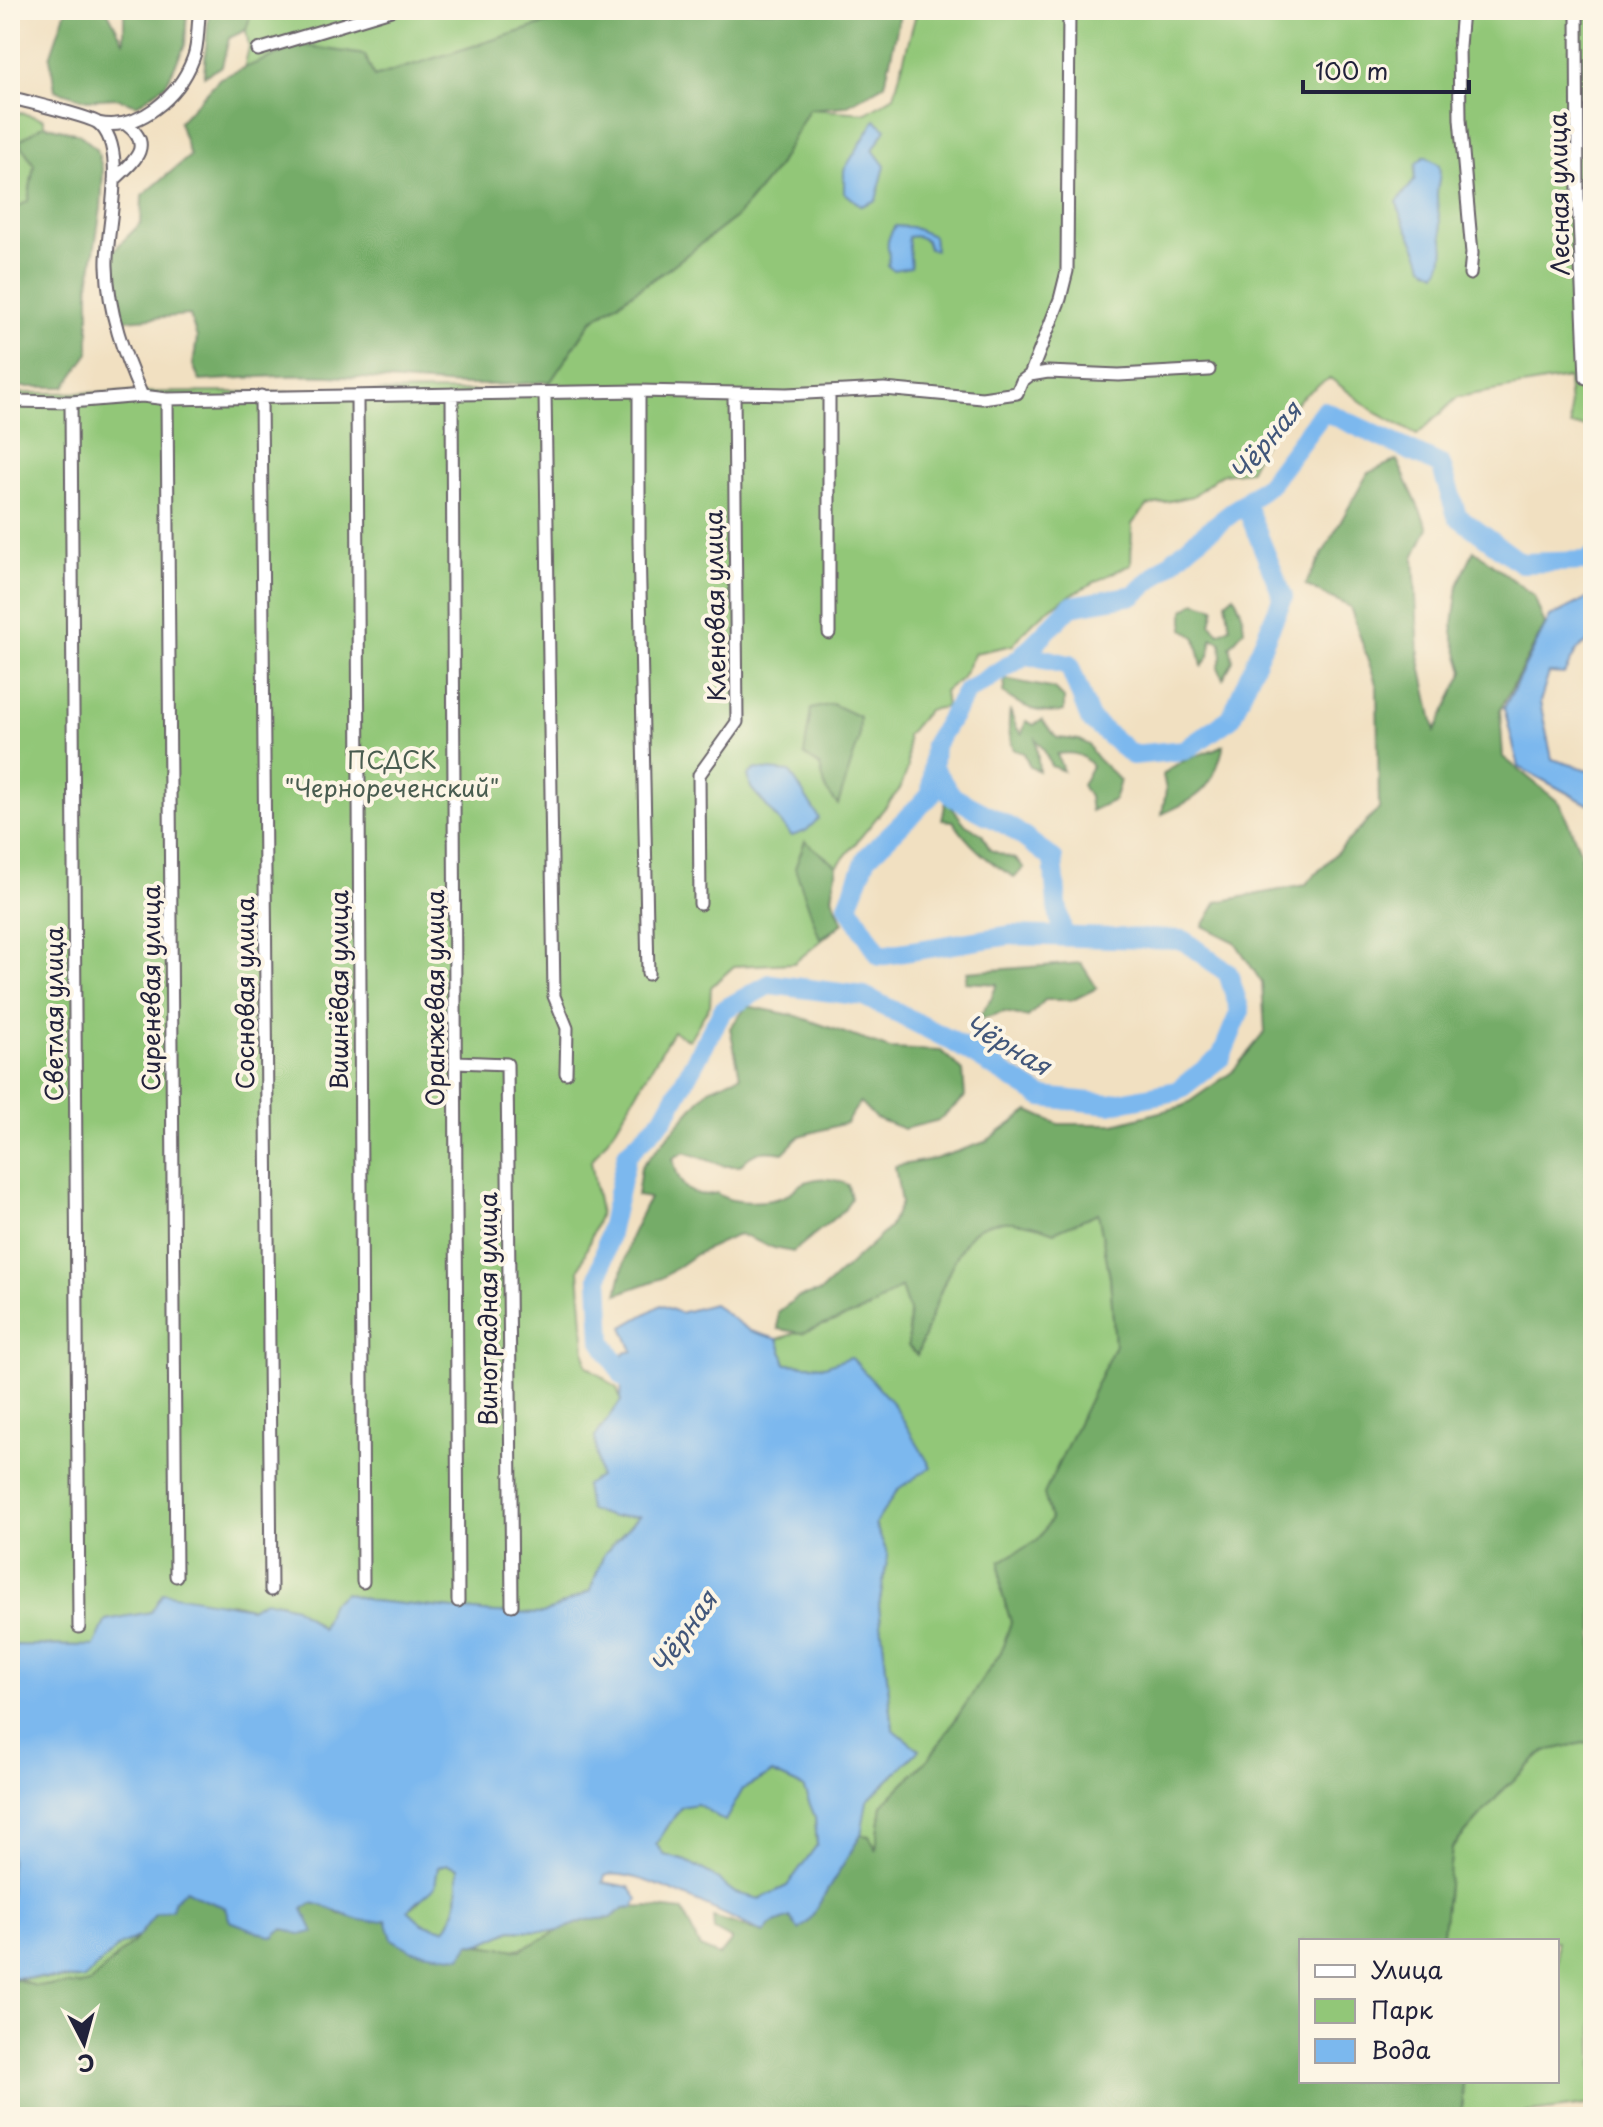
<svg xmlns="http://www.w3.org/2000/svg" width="1603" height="2127" font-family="'Playpen Sans',sans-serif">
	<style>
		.green { fill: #92c778; stroke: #5a745a; stroke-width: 2 }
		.forest { fill: #75ac68; stroke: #4c6752; stroke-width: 2 }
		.water { fill: #7bb8ee; stroke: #4e6d94; stroke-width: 2; fill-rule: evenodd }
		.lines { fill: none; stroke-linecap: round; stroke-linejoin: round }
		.river { stroke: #7bb8ee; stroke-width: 20 }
		.street-casing { stroke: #6a646a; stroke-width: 15 }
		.street { stroke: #fff; stroke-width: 11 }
		.labels { text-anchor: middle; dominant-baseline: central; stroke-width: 8; stroke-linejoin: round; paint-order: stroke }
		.street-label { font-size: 24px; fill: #22223b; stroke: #fcf5e5 }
		.park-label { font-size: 24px; fill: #495c50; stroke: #fcf5e5 }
		.water-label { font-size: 26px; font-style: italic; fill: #41567a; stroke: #fcf5e5 }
	</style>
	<rect width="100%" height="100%" fill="#fcf5e5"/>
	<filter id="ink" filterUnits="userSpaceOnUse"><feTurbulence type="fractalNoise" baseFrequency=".0125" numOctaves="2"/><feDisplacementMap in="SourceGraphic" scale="16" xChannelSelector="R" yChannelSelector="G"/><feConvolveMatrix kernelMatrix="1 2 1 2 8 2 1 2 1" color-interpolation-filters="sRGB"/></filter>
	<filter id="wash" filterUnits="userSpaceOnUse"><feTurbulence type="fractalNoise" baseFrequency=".006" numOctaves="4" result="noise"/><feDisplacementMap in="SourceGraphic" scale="32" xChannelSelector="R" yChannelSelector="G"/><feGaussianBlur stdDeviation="1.8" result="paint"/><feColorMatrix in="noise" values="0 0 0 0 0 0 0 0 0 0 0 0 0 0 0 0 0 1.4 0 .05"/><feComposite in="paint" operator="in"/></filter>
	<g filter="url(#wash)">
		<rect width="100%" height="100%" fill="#f1e0c1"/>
		<!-- green -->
		<path class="green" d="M252 10H589L374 77 244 68 249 47 246 30Z
			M917 10H1593V427L1571 426 1568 378 1458 397 1417 435 1375 412 1330 378C1289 401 1269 430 1249 471L1221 474 1193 496 1147 506 1132 524 1131 564C1088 585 1042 605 1013 645L975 653 961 679 944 691 946 707 928 710 907 735 908 768 900 789 837 866 832 897 843 923 794 963 734 966 711 987 710 1005 689 1040 673 1031 616 1128 591 1161 600 1213 579 1270 586 1365 617 1388 621 1401 595 1437 612 1517 640 1515 604 1554 590 1591 543 1614 494 1613 372 1601 345 1593 323 1629C299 1610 281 1593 250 1608L232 1603 106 1620 95 1646 10 1645V393L543 391 592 321 668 269 737 216 776 169 809 109 866 113 894 96Z
			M10 110 44 119V125L19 141 34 165 28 201 10 212Z
			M1098 1212 1110 1277 1115 1346 1045 1493 1051 1519 1038 1540 1000 1562 1002 1593 1011 1622 1001 1652 930 1757 882 1805 876 1850 869 1836 861 1835 866 1802 919 1750 893 1729 879 1606 888 1555 875 1524 898 1489 825 1366 786 1364 778 1339 868 1309 901 1287 909 1311 908 1346 917 1355C928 1326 953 1248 975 1231 996 1215 1032 1223 1054 1232Z
			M1593 1741V2104L1492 2117H1461L1463 2081H1557V1941H1442L1452 1848 1504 1789 1545 1751Z
			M772 1773 803 1787 815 1817 817 1845 787 1886 759 1899 735 1893 709 1873 686 1861 664 1855 656 1844 681 1807 743 1789Z
			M447 1864 458 1868C458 1891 460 1910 445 1929L423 1924 407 1910 418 1903 438 1867Z
			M511 1930 558 1931C525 1948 518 1955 481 1944Z
			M139 1936 89 1984 35 1986 17 1978 84 1979 119 1946Z"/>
		<!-- forest -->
		<path class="forest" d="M66 10H107L124 43V10H187L185 45 166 84 137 105 116 98 87 100 55 90 50 57Z
			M209 10H252L246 30 229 38 222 66 204 76Z
			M589 10H901L885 84 846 106 809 109 776 169 737 216 668 269 592 320 551 381C476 391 404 380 329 376 287 374 243 378 200 381L193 365 197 338 190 315 125 320 115 305 111 253 141 223 142 196 190 156 179 122 220 78 300 45 365 55 374 77Z
			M44 125 79 134 97 149 103 172 101 208 89 284V353L65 387H10V212L28 201 34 165 19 141Z
			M1397 460 1428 528 1414 557 1419 655 1435 731 1464 672 1452 633 1458 585 1474 550 1534 596 1545 625 1500 710 1503 757 1560 803 1580 850 1583 884 1593 889V1741L1545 1751 1504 1789 1452 1848 1442 1941H1301V2081H1463L1461 2117H10V1977L35 1986 89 1984 139 1936 155 1914 186 1890 202 1899 225 1907 230 1921 273 1936C283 1926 289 1929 301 1934L303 1909 312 1903 327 1906 339 1914 386 1920 469 1944 520 1950 558 1931 586 1920 610 1918 624 1908 648 1907 683 1911 700 1948 719 1956 732 1940 714 1930 713 1917 764 1933 770 1925 790 1917 799 1929 808 1922 861 1835 869 1836 876 1849 882 1805 930 1757 1001 1652 1011 1622 1002 1593 1000 1562 1038 1540 1051 1519 1044 1494 1115 1345 1110 1277 1098 1213 1054 1232C1032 1223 995 1215 975 1231 953 1248 928 1326 917 1355L908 1346 909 1311 901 1287 868 1309 802 1333 778 1329V1312L798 1297 820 1292 889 1228 901 1203 895 1166 935 1159 985 1142 1029 1111 1058 1124H1114L1183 1106 1232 1072 1265 1032 1262 983 1235 942 1203 926 1217 902 1305 885 1379 809 1377 687 1350 607 1305 585 1368 473Z
			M1234 595 1242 613 1244 630 1230 646 1233 661 1223 679 1218 667 1222 657 1221 642 1212 638 1209 656 1202 666 1196 638 1184 629V610L1196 602 1215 608 1211 624 1219 633 1230 627 1226 602Z
			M1005 679 1055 689 1064 698V711C1044 717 1018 705 1003 693Z
			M832 704 860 717 859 739 838 805 826 790 820 766 804 755 811 709Z
			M1010 710 1016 727 1022 734 1026 721 1034 725 1042 720 1057 738 1080 740 1089 745C1095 761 1109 767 1120 781L1114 800 1091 811 1089 797 1082 785 1092 766C1082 753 1072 752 1057 754L1063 771 1051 766 1044 750 1036 739 1039 771 1030 767 1024 753 1014 750C1008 736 1008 725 1010 710Z
			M1224 745C1213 789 1202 796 1162 814L1166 790 1163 775C1178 759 1203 755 1224 745Z
			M946 800 966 825 982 834 990 850 1015 859 1024 868 1014 877C990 863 969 846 953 821L942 820Z
			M805 841 837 866 832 897 843 923 820 939 795 868Z
			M1081 963 1097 988 1073 1000H1045L1028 1017 1004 1012 977 1020 991 999 997 984 965 982 967 972Z
			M747 1006 797 1016 890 1049 941 1051 963 1071 965 1097 939 1120 904 1129 875 1118 860 1102 846 1123 800 1136 783 1153C763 1150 754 1150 740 1166H725L685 1152 673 1158C678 1185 689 1200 717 1193 730 1205 769 1203 785 1196 790 1194 795 1188 800 1185 815 1176 834 1177 848 1185L851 1198 845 1209 793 1252 774 1248 739 1234 696 1254 662 1278 617 1294 630 1238 649 1198 637 1196 641 1167 709 1089 740 1076 730 1028Z"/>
		<!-- water -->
		<path class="water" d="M875 120 886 129 873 150 885 166 876 200 861 206 844 192V170Z
			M1425 156 1439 165C1442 177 1436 185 1437 197 1437 222 1452 250 1437 273L1423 266C1418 242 1401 226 1397 202L1414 181 1416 164Z
			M895 226 911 227 933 236 935 250 929 249 926 240 917 236 908 237 911 267 893 270 888 266C892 248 881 248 895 226Z
			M1593 595V638L1577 650 1564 674 1549 673 1540 702 1552 759 1588 770 1593 768V807L1519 767 1504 708 1550 617Z
			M756 769 790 772 819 818 806 831 792 836 751 788 748 775Z
			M713 1304 750 1331 778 1339 786 1364 825 1366 851 1357 894 1405 931 1467 898 1489 875 1524 888 1555 879 1606 893 1729 919 1750 867 1801 861 1835 808 1922 799 1930 790 1917 770 1925 764 1933C734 1920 632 1865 605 1876L603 1882 629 1887 638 1899 634 1907 624 1908 610 1918 586 1920 558 1931 511 1930 481 1944H470L461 1957 413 1951 392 1939 386 1920C352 1926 342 1909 312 1903L303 1909 314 1932C310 1932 306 1935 301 1934 288 1933 286 1922 273 1937L230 1921 225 1907 202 1899 186 1890 174 1900 172 1909 155 1914 139 1936 119 1946 84 1979 10 1977V1645L94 1646 106 1620 151 1612 163 1593 250 1608 265 1600 295 1607 322 1629 330 1604 345 1593 372 1601 494 1613 543 1614 590 1591 604 1554 639 1516 612 1517 589 1510 585 1485 599 1477 595 1437 621 1401 623 1353 633 1351 623 1327 661 1305 680 1313ZM772 1773 803 1787 815 1817 817 1845 787 1886 760 1899 735 1893 709 1873 686 1861 664 1855 656 1844 681 1807 697 1804 725 1821 743 1789ZM447 1864 458 1868C458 1891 460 1911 445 1929L423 1924 408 1910 435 1887 438 1867Z"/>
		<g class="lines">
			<!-- river -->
			<path class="river" d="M1023 654 1069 665 1090 719 1132 755 1185 750 1231 718 1283 597 1245 503
				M933 769 953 797 1010 827 1053 859 1057 905 1063 936
				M642 1394 623 1375 602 1341 599 1278 627 1154 664 1118 723 1010 770 984 864 996 952 1041 1042 1097 1110 1104 1177 1091 1221 1057 1240 1011 1228 973 1183 940 1011 935 880 956 848 905 867 857 931 795 934 745 966 692 1019 659 1071 606 1134 595 1193 543 1269 484 1324 411 1441 465 1457 516 1521 563 1589 561 1593 556"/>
		</g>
	</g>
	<g filter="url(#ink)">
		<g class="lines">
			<defs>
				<path id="street" d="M1462 10 1459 46 1460 119 1472 253 1470 274
					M1577 10 1578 196 1586 378
					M258 50 391 10
					M10 97C26 102 89 116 98 123 130 147 105 232 107 266 108 312 124 355 142 396
					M98 123C139 132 179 96 193 59 199 45 197 25 200 10
					M114 180C133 162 155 146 127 125
					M1580 245 1593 244
					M1030 375 1060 299 1067 271 1069 10
					M639 391V541L648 974
					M545 393 554 996 567 1028 566 1073
					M829 393V633
					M452 394 458 1601
					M261 396 271 1590
					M357 397 363 1582
					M167 399 176 1576
					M10 401 71 402 142 396 167 399 639 391 787 394 884 389 982 398 1017 393 1022 381 1030 375 1048 372 1119 375 1209 370
					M71 402 79 1627
					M700 904 699 775 737 722 734 393
					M456 1062 507 1064 512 1605"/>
			</defs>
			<!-- street casing -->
			<use href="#street" class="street-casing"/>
			<!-- street -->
			<use href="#street" class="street"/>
		</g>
	</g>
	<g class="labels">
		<!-- street labels -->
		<g class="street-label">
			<text transform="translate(1558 194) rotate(-91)">Лесная улица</text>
			<text transform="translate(714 606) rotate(-91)">Кленовая улица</text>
			<text transform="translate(150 988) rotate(-90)">Сиреневая улица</text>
			<text transform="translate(338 990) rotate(-90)">Вишнёвая улица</text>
			<text transform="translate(244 993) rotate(-90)">Сосновая улица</text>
			<text transform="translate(434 998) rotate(-90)">Оранжевая улица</text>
			<text transform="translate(53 1014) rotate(-90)">Светлая улица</text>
			<text transform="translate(487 1309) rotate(-90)">Виноградная улица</text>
		</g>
		<!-- park labels -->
		<g class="park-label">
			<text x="392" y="759">ПСДСК<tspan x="392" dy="28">"Чернореченский"</tspan></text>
		</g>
		<!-- water labels -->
		<g class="water-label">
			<text transform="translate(1265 441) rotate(-50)">Чёрная</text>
			<text transform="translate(1008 1044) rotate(30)">Чёрная</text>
			<text transform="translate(683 1632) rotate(-55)">Чёрная</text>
		</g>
	</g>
	<!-- margin -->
	<rect width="1603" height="2127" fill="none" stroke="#fcf5e5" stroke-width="40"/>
	<!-- legend -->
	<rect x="1299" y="1939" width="260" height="144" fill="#fcf5e5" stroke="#a5a1a1" stroke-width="2"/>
	<rect x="1315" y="1965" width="40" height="12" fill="#ffffff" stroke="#a5a1a1" stroke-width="2"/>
	<text x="1371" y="1979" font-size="24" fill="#22223b">Улица</text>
	<rect x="1315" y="1999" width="40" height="24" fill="#92c778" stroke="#a5a1a1" stroke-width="2"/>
	<text x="1371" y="2019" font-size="24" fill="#22223b">Парк</text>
	<rect x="1315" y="2039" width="40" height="24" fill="#7bb8ee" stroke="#a5a1a1" stroke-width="2"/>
	<text x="1371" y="2059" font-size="24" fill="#22223b">Вода</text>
	<!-- north arrow -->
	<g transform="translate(84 2043) rotate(174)" stroke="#fcf5e5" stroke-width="6" paint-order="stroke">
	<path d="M0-6L14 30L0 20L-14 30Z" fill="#22223b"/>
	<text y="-12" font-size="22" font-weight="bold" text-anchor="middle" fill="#22223b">С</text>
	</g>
	<!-- scale -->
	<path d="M1303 80v12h166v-12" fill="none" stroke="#22223b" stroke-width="4"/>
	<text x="1315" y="80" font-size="24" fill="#22223b" stroke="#fcf5e5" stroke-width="6" paint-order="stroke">100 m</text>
</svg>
